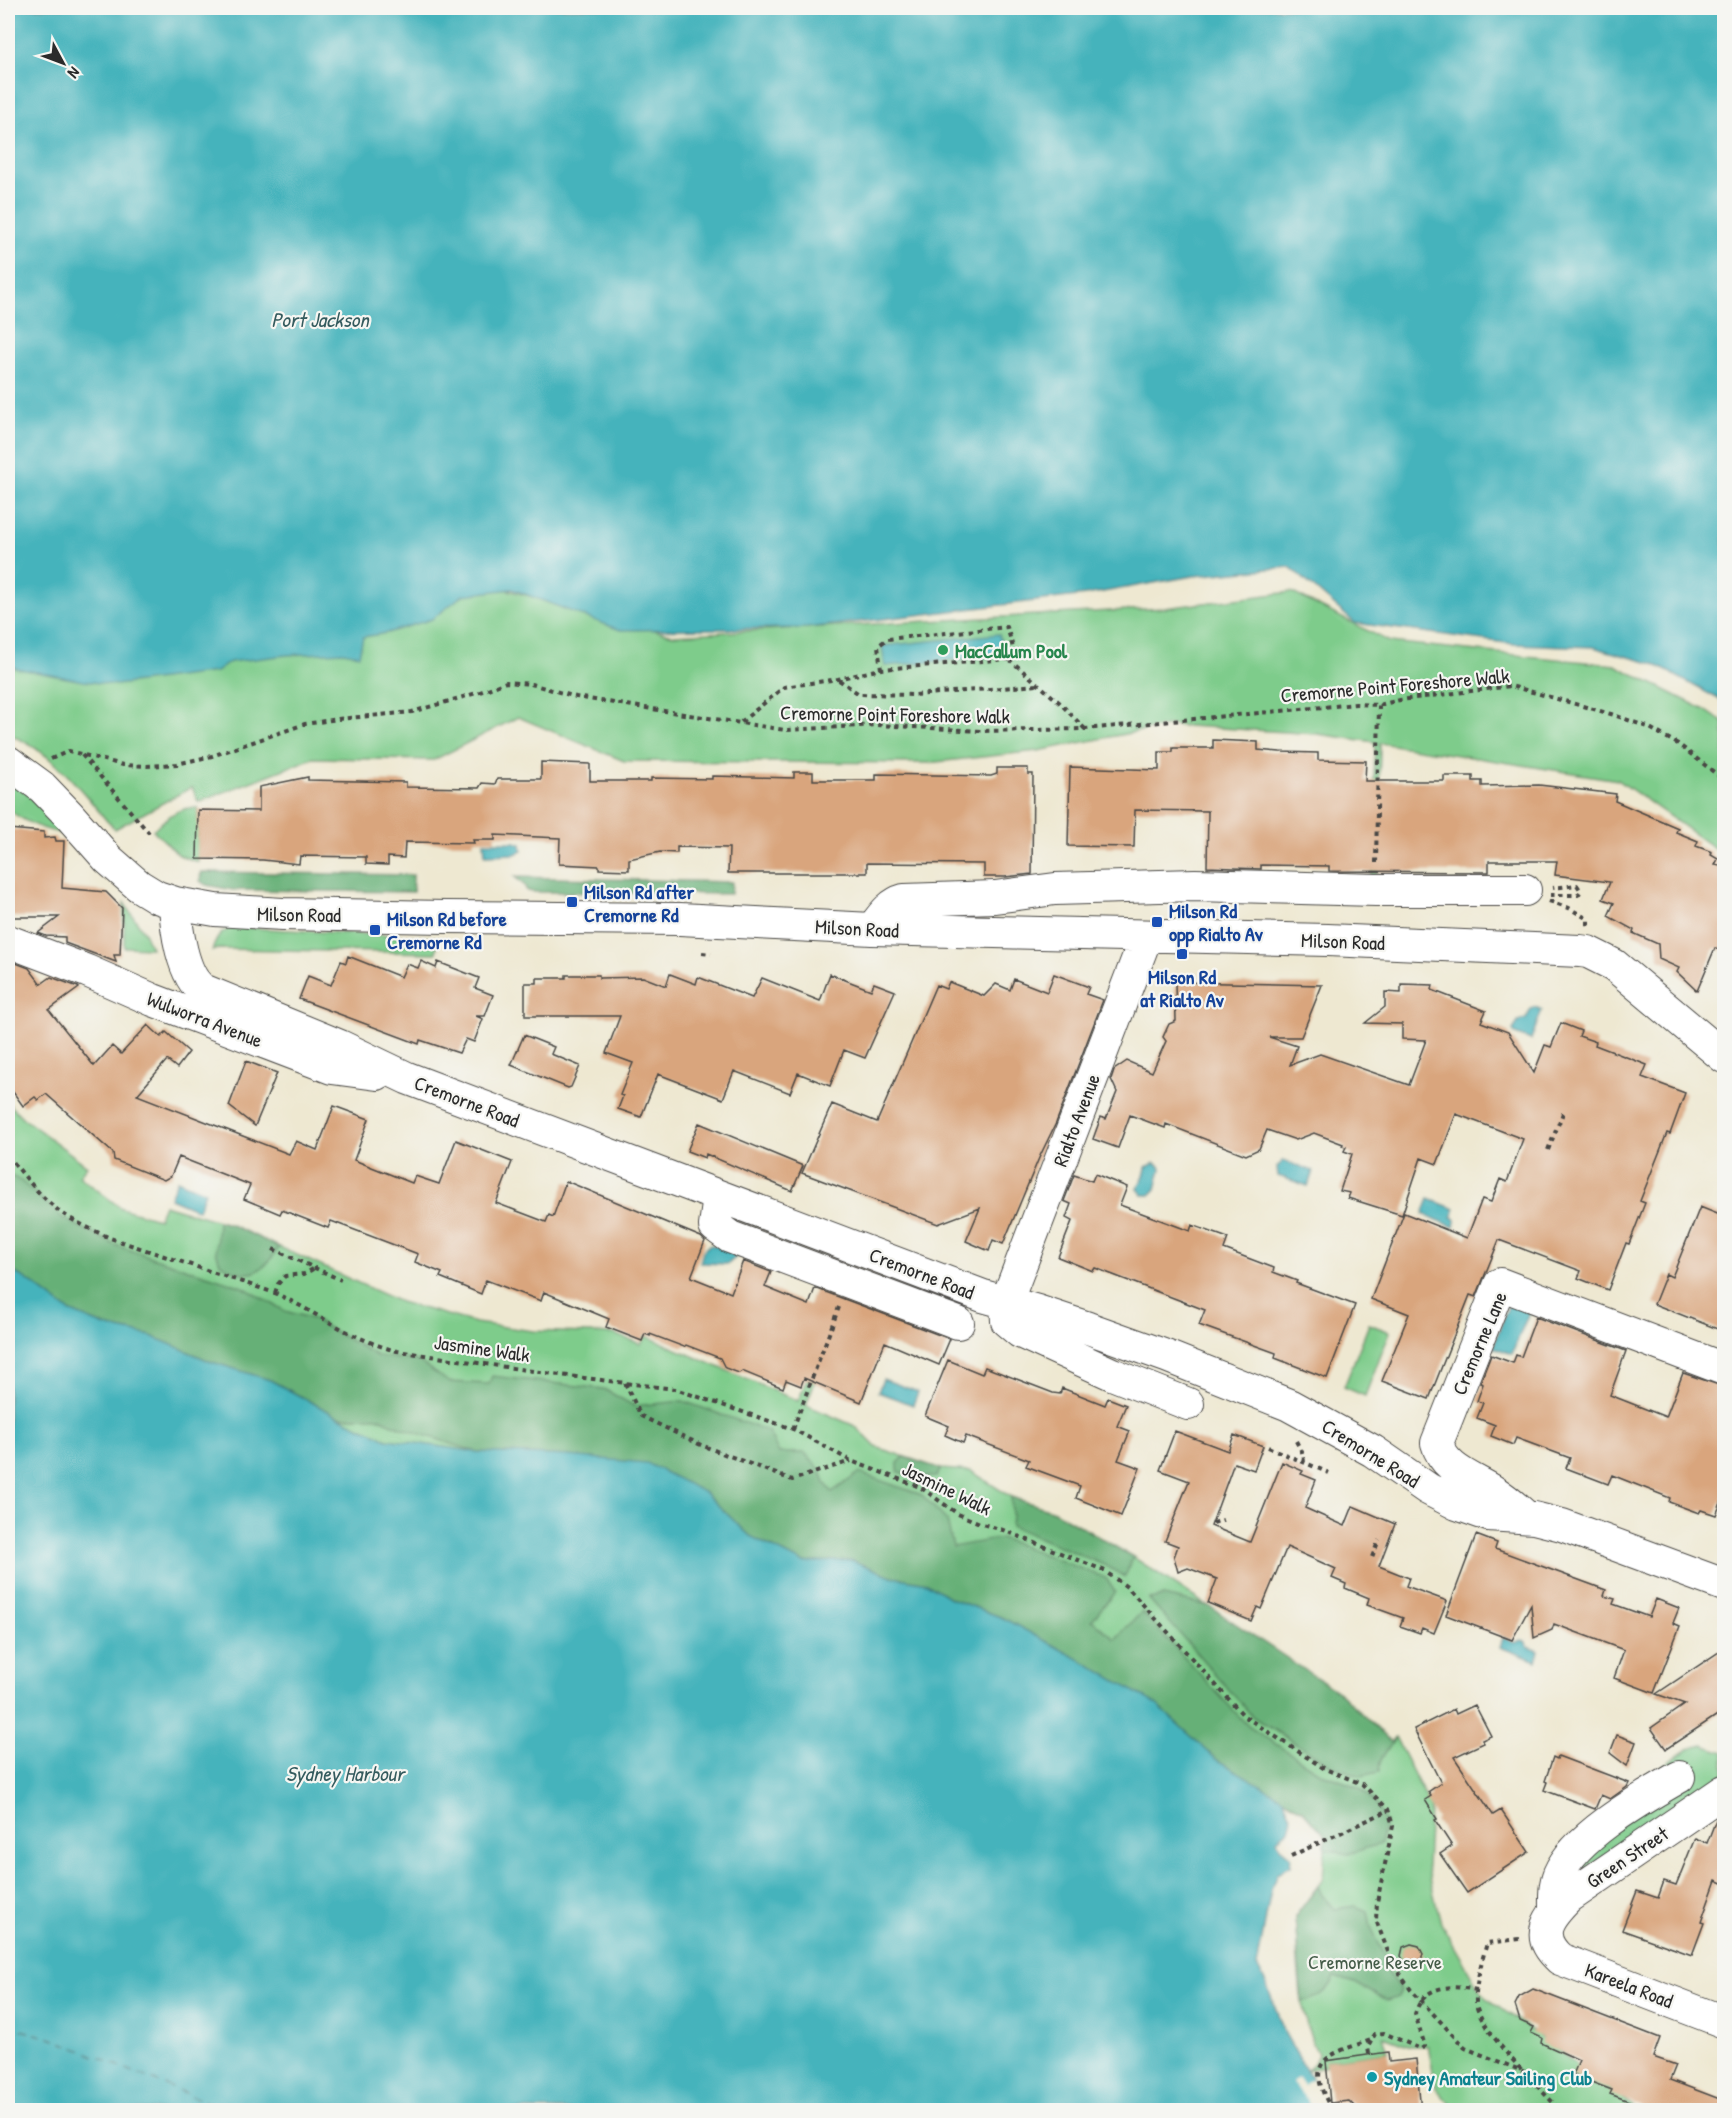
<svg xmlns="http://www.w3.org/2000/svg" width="1732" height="2118" font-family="'Patrick Hand',sans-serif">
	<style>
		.green { fill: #7ecc8b; stroke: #547c5b; stroke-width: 1.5 }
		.forest { fill: #66b077; stroke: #486e51; stroke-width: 1.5 }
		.water { fill: #44b3bc; stroke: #386f74; stroke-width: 1.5 }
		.pier { fill: #eee8d1 }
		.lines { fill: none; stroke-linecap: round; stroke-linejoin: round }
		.ferry { stroke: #345b5e; stroke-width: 1.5; stroke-dasharray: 8 6; stroke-linecap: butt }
		.building { fill: #d9a57d }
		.minor-casing { stroke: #484744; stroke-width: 34 }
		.path { stroke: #484744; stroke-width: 4; stroke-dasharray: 4.5 4.5; stroke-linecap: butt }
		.minor { stroke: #fff; stroke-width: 32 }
		.leisure-dot { fill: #2e9e5b; stroke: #f6f6f2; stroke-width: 2 }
		.transit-dot { fill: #1a4fb4; stroke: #f6f6f2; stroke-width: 2 }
		.culture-dot { fill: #0f9aa8; stroke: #f6f6f2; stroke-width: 2 }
		.labels { text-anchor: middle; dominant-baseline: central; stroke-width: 4.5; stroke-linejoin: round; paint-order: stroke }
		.leisure-label { font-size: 20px; font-weight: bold; fill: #27864d; stroke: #f6f6f2; text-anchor: start }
		.street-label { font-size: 20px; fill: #2b2b2b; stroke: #f6f6f2 }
		.transit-label { font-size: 20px; font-weight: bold; fill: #164399; stroke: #f6f6f2; text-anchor: start }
		.park-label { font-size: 20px; fill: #445b48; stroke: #f6f6f2 }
		.culture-label { font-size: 20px; font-weight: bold; fill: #0d838f; stroke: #f6f6f2; text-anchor: start }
		.water-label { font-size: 21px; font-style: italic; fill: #345b5e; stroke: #f6f6f2 }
	</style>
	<rect width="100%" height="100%" fill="#f6f6f2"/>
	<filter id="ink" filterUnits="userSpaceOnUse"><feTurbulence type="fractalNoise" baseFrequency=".0167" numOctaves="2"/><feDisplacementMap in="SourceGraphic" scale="12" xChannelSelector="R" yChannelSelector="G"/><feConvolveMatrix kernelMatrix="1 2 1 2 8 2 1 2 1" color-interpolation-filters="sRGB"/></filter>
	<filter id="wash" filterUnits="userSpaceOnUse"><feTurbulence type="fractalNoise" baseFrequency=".008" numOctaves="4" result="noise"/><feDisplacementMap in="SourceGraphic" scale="24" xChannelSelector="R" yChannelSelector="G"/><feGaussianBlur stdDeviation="1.35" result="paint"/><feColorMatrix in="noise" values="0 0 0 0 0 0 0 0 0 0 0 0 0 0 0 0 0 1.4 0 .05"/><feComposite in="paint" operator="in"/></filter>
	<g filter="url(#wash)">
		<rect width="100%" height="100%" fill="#eee8d1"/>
		<!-- green -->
		<path class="green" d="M445 573 673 635 1165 608 1291 592 1390 642 1615 665 1705 710 1724 723V855L1618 780 1380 743 1377 880H1371L1375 742 1317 734 1171 725 1038 751 927 763 624 761 518 717 434 760 313 758 198 802 192 787 115 829 107 821C78 786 52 751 8 734V669Z
			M8 774 69 835C47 831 26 824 8 809Z
			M198 808V862L179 855 153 830C167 818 178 806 198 808Z
			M124 903 144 932 151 948 124 947Z
			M233 927 438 938 436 953 218 949 212 951C216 938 220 932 233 927Z
			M8 1103 23 1118 87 1166 79 1176 121 1208 158 1219 164 1205 229 1224 400 1302 476 1323 533 1331 614 1334 641 1344 646 1336 798 1401 843 1288 849 1290 806 1405 855 1426 876 1447 941 1469 971 1471 1011 1497 1054 1511 1133 1557 1341 1694 1390 1741 1395 1737 1430 1806 1427 1866 1441 1923 1482 1994 1638 2110H1455L1436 2088 1428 2046H1411L1383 2036 1388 2052 1326 2061V2065L1306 2071 1314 2063 1318 2054C1297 2015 1299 1961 1295 1917L1323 1879 1326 1836 1303 1810 1217 1760 477 1452 387 1439 8 1269Z
			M1369 1324 1390 1332 1365 1396 1344 1387Z
			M1703 1745 1724 1752V1777L1560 1886 1655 1784 1647 1776 1688 1749Z"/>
		<!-- forest -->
		<path class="forest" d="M201 872 413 875V892L233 890 206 885 200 881Z
			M515 877 732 882 731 894 533 892 527 891 524 885Z
			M8 1174 21 1181 63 1218 115 1245 243 1287 285 1311 313 1319 377 1356 418 1361 449 1382 489 1384 492 1376 604 1389 634 1406 683 1401 768 1431 779 1453H805L821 1471 825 1483 832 1492 859 1473 922 1495 947 1521 953 1547 1001 1538 1106 1578 1115 1592 1092 1620 1115 1639 1142 1612 1249 1727 1321 1773 1358 1787 1375 1802 1385 1823 1380 1844 1348 1854 1325 1849 1326 1836 1303 1810 1217 1760 1156 1704 1003 1618 950 1598 927 1583 894 1577 851 1560 803 1563 750 1536 704 1492 569 1456 477 1452 402 1428 377 1417H339L270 1380 212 1362 151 1336 105 1326 69 1311 26 1279 8 1269Z
			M218 1221 229 1224 279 1247C263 1274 248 1282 220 1263L216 1251Z
			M904 1457 941 1469 936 1477C922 1478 912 1476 898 1472V1463Z
			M1011 1497 1054 1511 1133 1557 1125 1577 1104 1565 1011 1526 1012 1515Z
			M1163 1596 1209 1606 1341 1694 1390 1741 1395 1737 1380 1761 1379 1772 1360 1776 1332 1766 1253 1717 1149 1599Z
			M1318 1886 1322 1895 1334 1909 1355 1906 1368 1911 1371 1927 1390 1967 1388 1974 1401 1990 1398 1997 1387 2001 1355 1983 1335 1977C1329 1992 1318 1999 1302 2002L1295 1917Z"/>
		<!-- water -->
		<path class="water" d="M8 8H1724V702L1654 664 1593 647 1514 644 1355 623 1290 567 1193 576 1086 595 807 628 620 630 512 589 463 595 432 619 387 633 363 637 359 655 343 652 287 655 230 662 216 672 116 685 83 681 15 668 8 659Z
			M999 634 1004 655 885 666 882 646Z
			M484 842H515L521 844 522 851 515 854 485 855Z
			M1535 1007 1542 1010 1531 1040 1515 1034 1513 1030 1519 1021 1526 1019 1531 1009Z
			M1283 1161 1313 1171 1308 1186 1278 1176 1277 1167Z
			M1155 1163 1160 1166 1161 1169 1156 1189 1150 1195H1143L1138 1189C1140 1181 1146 1175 1146 1167Z
			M177 1180 205 1192 198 1210 170 1198Z
			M1429 1199 1455 1209 1451 1217 1456 1219 1454 1227 1423 1214Z
			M709 1245 721 1246 735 1253 736 1257 728 1264 700 1263 703 1251Z
			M8 1269 26 1279 69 1311 105 1326 151 1336 212 1362 270 1380 339 1417 387 1439 477 1452 569 1456 647 1463 704 1492 750 1536 803 1563 851 1560 894 1577 927 1583 950 1598 1003 1618 1086 1663 1156 1704 1217 1760 1283 1798 1292 1818 1289 1830 1277 1839 1280 1847 1291 1856 1290 1866 1277 1873 1271 1890 1257 1966 1266 1983 1285 2034 1324 2101 1333 2110H8Z
			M1509 1304 1529 1312 1512 1354 1493 1347Z
			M883 1379 918 1392 913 1405 878 1392Z
			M1503 1638 1515 1643 1521 1640 1525 1641 1528 1647 1539 1651 1536 1661 1500 1647Z"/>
		<!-- pier -->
		<path class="pier" d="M1298 2077 1304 2085 1311 2079 1336 2110H1315L1292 2082Z"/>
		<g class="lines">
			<!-- ferry -->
			<path class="ferry" d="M8 2026 56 2040 226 2110"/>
		</g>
		<g id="blocks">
			<!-- building -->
			<path class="building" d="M1213 740 1258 742V750L1280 752 1318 753V760L1366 761 1365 781H1444V776H1473V781H1482V786L1539 785 1616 794 1615 801 1678 828 1676 832 1698 841 1696 846 1712 852 1711 855 1718 859 1715 865 1725 867V951L1715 948 1697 991 1677 972 1679 968 1659 959 1658 944 1633 933 1634 930 1608 916 1614 903 1603 899 1610 882 1555 875 1557 861H1489V872L1329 871V866L1261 865V869L1207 867 1208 811 1135 810 1134 847 1068 846 1070 767 1159 770V752H1173V748H1213Z
				M541 762 590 764V781H651V778L712 779V776L794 778V772H813V780H876V774L991 776 997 774V768H1028V774H1033L1032 874 1005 877H984V864L867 863V873H728L729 848 677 847V853L660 852 629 859V870L599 869V866L559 864 560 838 495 835V840H473L474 843 405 842 404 858 388 857V865L366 864V857L300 856 299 864 263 860 197 859 198 810 259 811V787L308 777V780L406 782V787L479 788 482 783 495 784 497 779H541Z
				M8 829 44 832V838L55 837 56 841H64L62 888 106 892 122 908 120 955H114L116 962 65 943V937L46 936 38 933 59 917H8Z
				M348 956 401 977 407 964 418 968 421 961 436 968 438 962 479 978 475 988 493 995 485 1016H476L483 1019 474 1042 466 1039 459 1053 420 1040 419 1044 299 999 308 976 331 985 341 961 346 963Z
				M8 960 29 968 41 984 51 977 78 987 79 988 49 1010 94 1066 112 1046 121 1054 148 1025 161 1037 166 1032 189 1052 177 1068 167 1060 137 1095 289 1154 296 1141 317 1150 334 1106 369 1119 354 1160 412 1183 415 1176 439 1184 456 1140 512 1162 496 1203 546 1222 549 1215 553 1217 566 1181 701 1237 705 1241 691 1277 731 1293 743 1261 771 1272 765 1287 809 1305 815 1288 950 1339 939 1365 885 1342 861 1402 804 1378 801 1386 786 1380 783 1388 742 1371 739 1373 725 1368 720 1358 686 1345 684 1347 650 1334V1336L645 1334 642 1341 606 1327 609 1319 544 1292 541 1301 486 1280 481 1294 440 1277 442 1273 415 1262 418 1254 331 1221 328 1228 282 1210 280 1214 244 1199 250 1185 179 1157 171 1176 164 1180 114 1160 113 1153 46 1094 38 1100 35 1097 23 1106 8 1085Z
				M670 974 696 984 698 977 752 998 762 978 820 1001 830 974 871 990 874 983 895 991 865 1058 844 1050 830 1086 798 1073 790 1093 734 1071 723 1099 658 1074 641 1117 618 1109 623 1096 620 1095 633 1063 606 1053 620 1016H525V983H537V978H566V975H599V978L643 977 666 986Z
				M1054 974 1089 987 1086 994 1103 1000 1056 1123 1039 1158 1003 1244 993 1240 989 1251 966 1241 980 1208 938 1224 802 1173 832 1104 877 1122 936 985 946 989 949 982 984 996 996 984 1010 990 1014 979 1047 992Z
				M1175 982 1322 985 1301 1037H1269L1297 1046 1290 1065 1320 1054 1409 1085 1426 1040 1402 1039V1024L1365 1023 1385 1007V992L1401 993V984L1433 985 1432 990 1486 1011 1481 1022 1508 1032 1534 1073 1545 1045 1551 1047 1561 1023 1581 1031 1579 1036 1596 1042 1595 1045 1647 1065 1642 1077 1685 1093 1670 1134 1667 1133 1640 1201 1645 1203 1629 1244 1626 1243 1608 1290 1578 1278 1581 1271 1499 1240 1476 1297 1470 1295 1429 1399 1382 1381 1409 1314 1371 1299 1404 1213 1467 1238 1482 1199 1491 1202 1500 1179 1507 1182 1523 1139 1456 1114 1437 1164 1421 1158 1402 1215 1348 1198 1350 1193 1340 1191 1352 1154 1344 1151 1346 1147 1342 1146 1343 1144 1314 1133 1296 1140 1267 1130 1259 1149 1246 1155 1166 1124 1165 1128 1130 1115 1118 1148 1093 1139 1101 1117 1106 1119 1117 1092 1111 1079 1114 1070 1127 1061 1152 1072 1166 1041 1163 1037 1169 1024 1176 1021Z
				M524 1035 554 1047 551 1054 580 1066 571 1087 568 1088 511 1065Z
				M246 1061 277 1073 255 1126 229 1106Z
				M699 1123 803 1166 792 1191 706 1154 705 1158 687 1151Z
				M1095 1174 1127 1187 1120 1205 1190 1231 1192 1225 1228 1238 1224 1249 1274 1268 1273 1272 1297 1281 1296 1283 1355 1305 1327 1378 1275 1358 1276 1353 1199 1325 1205 1310 1095 1268 1093 1271 1058 1257 1072 1221 1066 1218 1071 1204 1064 1201 1074 1175 1092 1181Z
				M1700 1207 1725 1217V1332L1654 1304 1666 1274 1672 1277Z
				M1536 1317 1626 1351 1610 1395 1666 1417 1683 1373 1725 1387V1493L1716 1515 1701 1510 1699 1513 1669 1502 1670 1498 1612 1475 1608 1484 1566 1468 1570 1458 1516 1438 1513 1445 1491 1436 1495 1425 1477 1418 1483 1403 1477 1401 1483 1384 1480 1383 1491 1355 1513 1363 1516 1355 1521 1357Z
				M948 1360 982 1374 985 1367 1053 1393 1060 1394 1062 1388 1105 1405 1108 1398 1126 1405 1117 1426 1130 1431 1118 1460 1140 1468 1121 1516 1076 1498 1080 1486 1026 1466 1029 1460 966 1436 963 1443 945 1435 949 1426 925 1416Z
				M1175 1431 1228 1451 1234 1435 1263 1446 1254 1470 1234 1463 1211 1526 1250 1542 1282 1462 1303 1471 1301 1474 1316 1480 1305 1508 1345 1526 1353 1506 1395 1524 1379 1566 1409 1578 1406 1586 1447 1601 1434 1633 1422 1628 1420 1633 1400 1626 1403 1618 1367 1605 1369 1598 1345 1588 1346 1584 1332 1578 1336 1569 1287 1547 1261 1609 1257 1607 1251 1621 1208 1603 1217 1579 1188 1568 1178 1572 1174 1557 1178 1546 1165 1541 1189 1481 1160 1470Z
				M1476 1535 1497 1543 1495 1549 1606 1590 1604 1596 1615 1599 1613 1604 1649 1617 1656 1599 1679 1608 1673 1623 1680 1626 1654 1693 1614 1678 1624 1650 1554 1624 1552 1630 1534 1638 1531 1605 1512 1640 1446 1615Z
				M1725 1648V1710L1666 1749 1651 1728 1685 1704 1656 1694Z
				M1475 1705 1491 1736 1482 1740 1484 1743 1454 1757 1493 1815 1501 1810 1529 1852 1467 1893 1440 1854 1452 1846 1435 1820 1437 1819 1425 1800 1431 1796 1428 1792 1441 1783 1414 1729 1454 1709 1456 1714Z
				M1617 1735 1636 1742 1627 1766 1610 1753Z
				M1558 1756 1629 1783 1627 1787 1610 1799 1601 1795 1595 1809 1544 1790 1547 1782 1545 1781 1553 1757 1557 1759Z
				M1725 1812V1884L1716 1880 1701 1922 1704 1923 1692 1955 1622 1930 1637 1891 1658 1898 1664 1881 1676 1885 1695 1838 1707 1843 1717 1817Z
				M1411 1944 1419 1946 1423 1954 1418 1967 1405 1963 1401 1956 1403 1947Z
				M1533 1989 1660 2038 1653 2057 1676 2065 1670 2080 1725 2101V2110H1641L1642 2106 1610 2094 1612 2090 1573 2075 1579 2060 1541 2043 1542 2038 1531 2033 1534 2027 1520 2021 1515 2005 1519 1997Z
				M1388 2052 1389 2062 1416 2059 1421 2110H1358L1349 2101 1330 2103 1326 2061Z"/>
		</g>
	</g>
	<g filter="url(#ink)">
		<use href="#blocks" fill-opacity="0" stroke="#484744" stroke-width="1.5"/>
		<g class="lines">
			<defs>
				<path id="minor" d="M8 762 42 787 69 815 108 859 139 886 157 897 175 903 215 910 283 914 445 917 680 919 872 929 1328 940 1580 951 1588 952 1614 965 1724 1057
					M175 903C176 927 182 976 203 990L340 1046 407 1078 983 1296 1037 1311 1088 1328 1166 1356 1289 1405 1373 1451 1428 1489 1457 1504 1488 1515 1534 1518 1562 1525 1724 1585
					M872 929C881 918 889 904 904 900L995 897 1055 889 1195 885 1376 890H1525
					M1146 937 1006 1303 1007 1321 1020 1332 1112 1374 1188 1404
					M8 941 87 971 153 1000 332 1068 377 1074
					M719 1197 715 1226 730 1237 958 1323
					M1526 1517C1516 1508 1505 1498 1493 1491 1473 1478 1444 1470 1437 1443L1500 1284 1724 1369
					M1724 1791 1569 1897C1549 1917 1533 1935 1560 1959L1724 2022
					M1555 1911C1555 1899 1554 1886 1559 1874 1575 1836 1643 1798 1679 1777"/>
			</defs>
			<!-- minor casing -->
			<use href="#minor" class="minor-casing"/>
			<!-- path -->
			<path class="path" d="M1009 659 1059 702 1085 729
				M839 680 859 694 915 695 1038 685
				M741 722 784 687 838 679 881 669 1009 659 1014 651 1007 627 887 639 878 646 881 669
				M82 755 149 833
				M51 759 69 751 123 765 147 766 177 764 212 756 305 724 338 719 412 712 480 692 506 682 531 684 576 697 785 730 876 725 982 731 1085 729 1356 704 1379 705 1400 700 1511 686 1611 714 1648 727 1678 744 1724 780
				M1376 863 1379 705
				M1550 895H1578L1581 891 1577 885 1553 888
				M1549 901 1569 908 1588 919V926
				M702 953 711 954
				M1548 1150 1563 1113
				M8 1155C23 1175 39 1195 59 1211 74 1222 93 1230 110 1238L275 1293C316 1312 352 1340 397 1351L560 1375 675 1389 793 1429 851 1461 920 1487 958 1514 982 1524 1003 1530 1103 1570 1127 1587 1244 1716 1325 1769 1362 1784 1388 1809 1393 1826 1377 1902 1376 1920 1393 1965 1411 1990 1465 2048 1525 2072
				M273 1249 341 1280
				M275 1293 278 1284 285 1276 304 1274 315 1268
				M625 1383 641 1416 701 1445 792 1480 851 1461
				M793 1429 839 1307
				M1296 1441 1302 1452 1304 1461
				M1268 1447 1329 1473
				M1213 1523 1223 1520
				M1372 1557 1379 1540
				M1291 1856 1385 1812
				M1520 1939 1487 1943C1482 1961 1475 1983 1476 2002 1477 2029 1540 2088 1560 2110
				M1369 2054 1368 2047 1375 2034 1384 2033 1421 2049 1425 2046 1415 2014C1424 1984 1450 1985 1477 1990
				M1332 2110C1303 2060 1326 2055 1371 2040"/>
			<!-- minor -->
			<use href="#minor" class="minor"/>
		</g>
	</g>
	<!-- markers -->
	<circle class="leisure-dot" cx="943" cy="650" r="6"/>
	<g class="transit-dot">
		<rect x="566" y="896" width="12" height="12" rx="3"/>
		<rect x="1151" y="916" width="12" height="12" rx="3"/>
		<rect x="369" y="924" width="12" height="12" rx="3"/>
		<rect x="1176" y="948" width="12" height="12" rx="3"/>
	</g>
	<circle class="culture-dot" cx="1372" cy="2077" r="6"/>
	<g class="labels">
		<!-- leisure labels -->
		<g class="leisure-label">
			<text x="955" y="650">MacCallum Pool</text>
		</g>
		<!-- street labels -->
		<g class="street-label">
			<text transform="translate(1395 685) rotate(-5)">Cremorne Point Foreshore Walk</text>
			<text transform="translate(895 714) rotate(1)">Cremorne Point Foreshore Walk</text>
			<text transform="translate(299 914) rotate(1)">Milson Road</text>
			<text transform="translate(857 928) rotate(3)">Milson Road</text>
			<text transform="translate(1343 941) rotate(2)">Milson Road</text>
			<text transform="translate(205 1019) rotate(21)">Wulworra Avenue</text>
			<text transform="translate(467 1101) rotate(21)">Cremorne Road</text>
			<text transform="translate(1076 1120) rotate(-69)">Rialto Avenue</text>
			<text transform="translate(922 1273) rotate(21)">Cremorne Road</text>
			<text transform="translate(1479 1343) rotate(-67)">Cremorne Lane</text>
			<text transform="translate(482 1348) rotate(8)">Jasmine Walk</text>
			<text transform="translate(1371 1453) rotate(32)">Cremorne Road</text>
			<text transform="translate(947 1488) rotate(26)">Jasmine Walk</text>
			<text transform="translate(1627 1857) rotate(-34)">Green Street</text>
			<text transform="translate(1629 1985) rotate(21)">Kareela Road</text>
		</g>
		<!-- transit labels -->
		<g class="transit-label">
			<text x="584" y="891">Milson Rd after<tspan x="584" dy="23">Cremorne Rd</tspan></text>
			<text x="1169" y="910">Milson Rd<tspan x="1169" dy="23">opp Rialto Av</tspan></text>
			<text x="387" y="918">Milson Rd before<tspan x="387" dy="23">Cremorne Rd</tspan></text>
			<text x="1182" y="976" text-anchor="middle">Milson Rd<tspan x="1182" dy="23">at Rialto Av</tspan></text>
		</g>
		<!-- park labels -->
		<g class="park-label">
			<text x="1375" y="1961">Cremorne Reserve</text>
		</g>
		<!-- culture labels -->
		<g class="culture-label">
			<text x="1384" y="2077">Sydney Amateur Sailing Club</text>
		</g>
		<!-- water labels -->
		<g class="water-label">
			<text x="320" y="319">Port Jackson</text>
			<text x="345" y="1773">Sydney Harbour</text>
		</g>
	</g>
	<!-- margin -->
	<rect width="1732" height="2118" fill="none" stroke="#f6f6f2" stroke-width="30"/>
	<!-- north arrow -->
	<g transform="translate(63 63) rotate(131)" stroke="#f6f6f2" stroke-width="4.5" paint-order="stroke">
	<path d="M0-4.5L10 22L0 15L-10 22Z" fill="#2b2b2b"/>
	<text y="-9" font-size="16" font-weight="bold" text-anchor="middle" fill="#2b2b2b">N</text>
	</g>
</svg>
